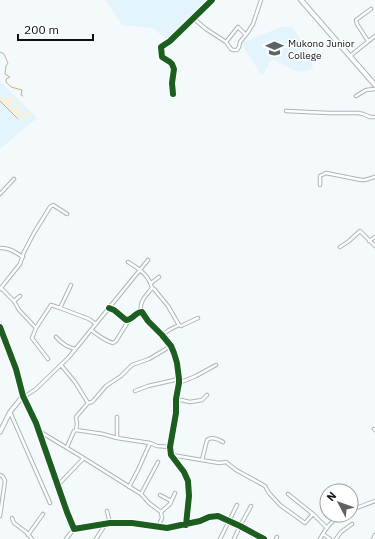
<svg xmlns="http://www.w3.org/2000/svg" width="375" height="539" font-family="'IBM Plex Sans',sans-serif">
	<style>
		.built { fill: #e4f4fc }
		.green { fill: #f9efdf }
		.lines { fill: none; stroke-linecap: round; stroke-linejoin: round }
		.stream { stroke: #c9b18d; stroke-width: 1 }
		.street-casing { stroke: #afb4b7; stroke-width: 4.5 }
		.secondary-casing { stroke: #afb4b7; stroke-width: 5.5 }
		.primary-casing { stroke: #afb4b7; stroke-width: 6 }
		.street { stroke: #fdfeff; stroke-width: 2.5 }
		.secondary { stroke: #fdfeff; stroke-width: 3.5 }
		.primary { stroke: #fdfeff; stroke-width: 4 }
		.cycleway-casing { stroke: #fff; stroke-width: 8 }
		.cycleway { stroke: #1b5e20; stroke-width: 6 }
		.labels { text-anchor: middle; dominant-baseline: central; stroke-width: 3; stroke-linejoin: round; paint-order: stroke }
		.poi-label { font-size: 10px; fill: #0b1113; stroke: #fff; text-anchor: start }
	</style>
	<rect width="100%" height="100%" fill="#f4f9fc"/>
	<!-- built -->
	<path class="built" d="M105 0H205L209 2 168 41 153 28 122 25Z
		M281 27H292L294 29 310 55 313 69 298 72 272 59 262 76 241 43Z
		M0 81 37 118 0 149Z"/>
	<!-- green -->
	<path class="green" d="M9 95 14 100 9 105 13 109 18 104 23 105 17 111 22 115 27 110 31 113 25 118 20 119 0 100V96L4 100Z"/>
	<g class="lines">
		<!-- stream -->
		<path class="stream" d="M0 52 4 54 8 63 6 66 5 74 10 77 6 79V82L11 87 22 90 21 95 23 96
			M0 101 18 119"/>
		<defs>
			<path id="street" d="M193 18 206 29 226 42 231 49 233 50H237L239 47 240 42 248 32 253 24 261 0
				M368 41 357 24 356 20 371 9
				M226 42 238 27 246 35
				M350 56 375 36
				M173 94 172 83 174 69 172 64 170 62 162 57 161 47 170 41 212 0
				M356 96 366 90 375 89
				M286 111 329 113H358L363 114 370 117H375
				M320 185V176L326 173 361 180H365L375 177
				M0 194 14 179
				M369 241 375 237
				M340 247 349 241 360 231 375 246
				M0 248C9 247 16 253 23 257
				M128 262C139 269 149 275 152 288L154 289 168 306 179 325
				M151 283 159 277
				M1 288 14 301 19 310 36 328
				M0 289 20 264 24 252 34 233 50 207 53 205 67 214
				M14 301 20 296
				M60 308 71 285
				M109 308 114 310 126 320C133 320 135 312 142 312L148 321 162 335 171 346 174 353 177 363 179 379V383L176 399V413L170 447 171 455 184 472 188 481 189 496 186 524
				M141 312C139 301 146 296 152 288
				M91 330C98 335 105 341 113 343L116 341 129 320
				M162 335 169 330 179 325 181 326 183 325 198 318
				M56 337C62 344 67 347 75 349
				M48 359 32 338 36 328 51 305 60 308 89 319 96 324
				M61 365 75 382 88 403 76 417 77 424 76 430
				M179 383 196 376 216 365
				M135 391 148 386 179 379
				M23 396 36 423 67 512 74 529 110 523H132L167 528 200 521 209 517 218 516 240 526 264 539
				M24 397 36 389 69 357 148 260
				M176 399 190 402 202 400 207 395
				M88 403 92 402 94 400 106 386 121 376 132 365 149 359 171 346
				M10 412 50 503
				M117 417V438
				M374 429 375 430
				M39 431 82 457 83 459 81 461 58 485
				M67 447 74 431 76 430 103 434 117 438 150 443 157 446 170 447
				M172 455 219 463 226 462 236 470 265 486 269 493 280 505 305 523 313 514
				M82 457 141 494 149 503 161 512 162 518 158 527
				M202 460 207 440C212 436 218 439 223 442
				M0 475C3 476 4 478 5 481L0 516
				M129 487 138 470 150 443
				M141 494 158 462
				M288 494 313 514 327 528
				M160 495 171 501
				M351 510 375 501
				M107 511 110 523
				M161 512 170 504 175 493
				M12 518 14 523 26 532 32 539
				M323 534 330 539
				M28 535 43 514
				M66 539 74 529
				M96 539 103 528V524
				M220 539 237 505
				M234 539 240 526 251 506
				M276 539 277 537
				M320 539C326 528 330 522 341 515
				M336 539 341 532 352 524
				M373 539 375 535"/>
			<path id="secondary" d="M0 327 16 369 23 396 10 412 0 432"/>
			<path id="primary" d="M301 0 375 85"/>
		</defs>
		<!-- street casing -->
		<use href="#street" class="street-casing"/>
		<!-- secondary casing -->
		<use href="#secondary" class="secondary-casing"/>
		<!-- primary casing -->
		<use href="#primary" class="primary-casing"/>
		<!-- street -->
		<use href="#street" class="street"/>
		<!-- secondary -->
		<use href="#secondary" class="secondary"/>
		<!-- primary -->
		<use href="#primary" class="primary"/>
		<defs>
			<path id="cycleway" d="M173 94 172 83 174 69 172 64 170 62 162 57 161 47 170 41 212 0
				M109 308 114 310 126 320C133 320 135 312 142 312L148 321 162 335 171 346 174 353 177 363 179 379V383L176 399V413L170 447 171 455 184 472 188 481 189 496 186 525
				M0 327 16 369 23 396 36 423 67 512 74 529 110 523H132L167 528 200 521 209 517 218 516 240 526 264 539"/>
		</defs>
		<!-- cycleway casing -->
		<use href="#cycleway" class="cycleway-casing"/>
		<!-- cycleway -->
		<use href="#cycleway" class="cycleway"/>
	</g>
	<!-- icons -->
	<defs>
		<symbol id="school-bare" viewBox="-9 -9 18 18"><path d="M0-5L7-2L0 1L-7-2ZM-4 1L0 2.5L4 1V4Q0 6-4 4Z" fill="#5d6265" stroke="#fff" stroke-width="2.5" paint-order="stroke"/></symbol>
	</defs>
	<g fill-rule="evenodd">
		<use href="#school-bare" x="262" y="36" width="25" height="25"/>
	</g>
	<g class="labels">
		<!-- poi labels -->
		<g class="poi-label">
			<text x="288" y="43">Mukono Junior<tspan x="288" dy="12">College</tspan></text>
		</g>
	</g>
	<!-- north arrow -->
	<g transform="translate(339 503) rotate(311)"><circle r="19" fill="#ffffff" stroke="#9da0a1"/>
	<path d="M0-3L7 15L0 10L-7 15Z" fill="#5d6265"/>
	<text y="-6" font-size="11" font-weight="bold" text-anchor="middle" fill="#0b1113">N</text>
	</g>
	<!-- scale -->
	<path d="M18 34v6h75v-6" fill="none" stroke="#0b1113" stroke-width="2"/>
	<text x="24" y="34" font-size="12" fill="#0b1113" stroke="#ffffff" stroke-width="3" paint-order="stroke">200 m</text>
</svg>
